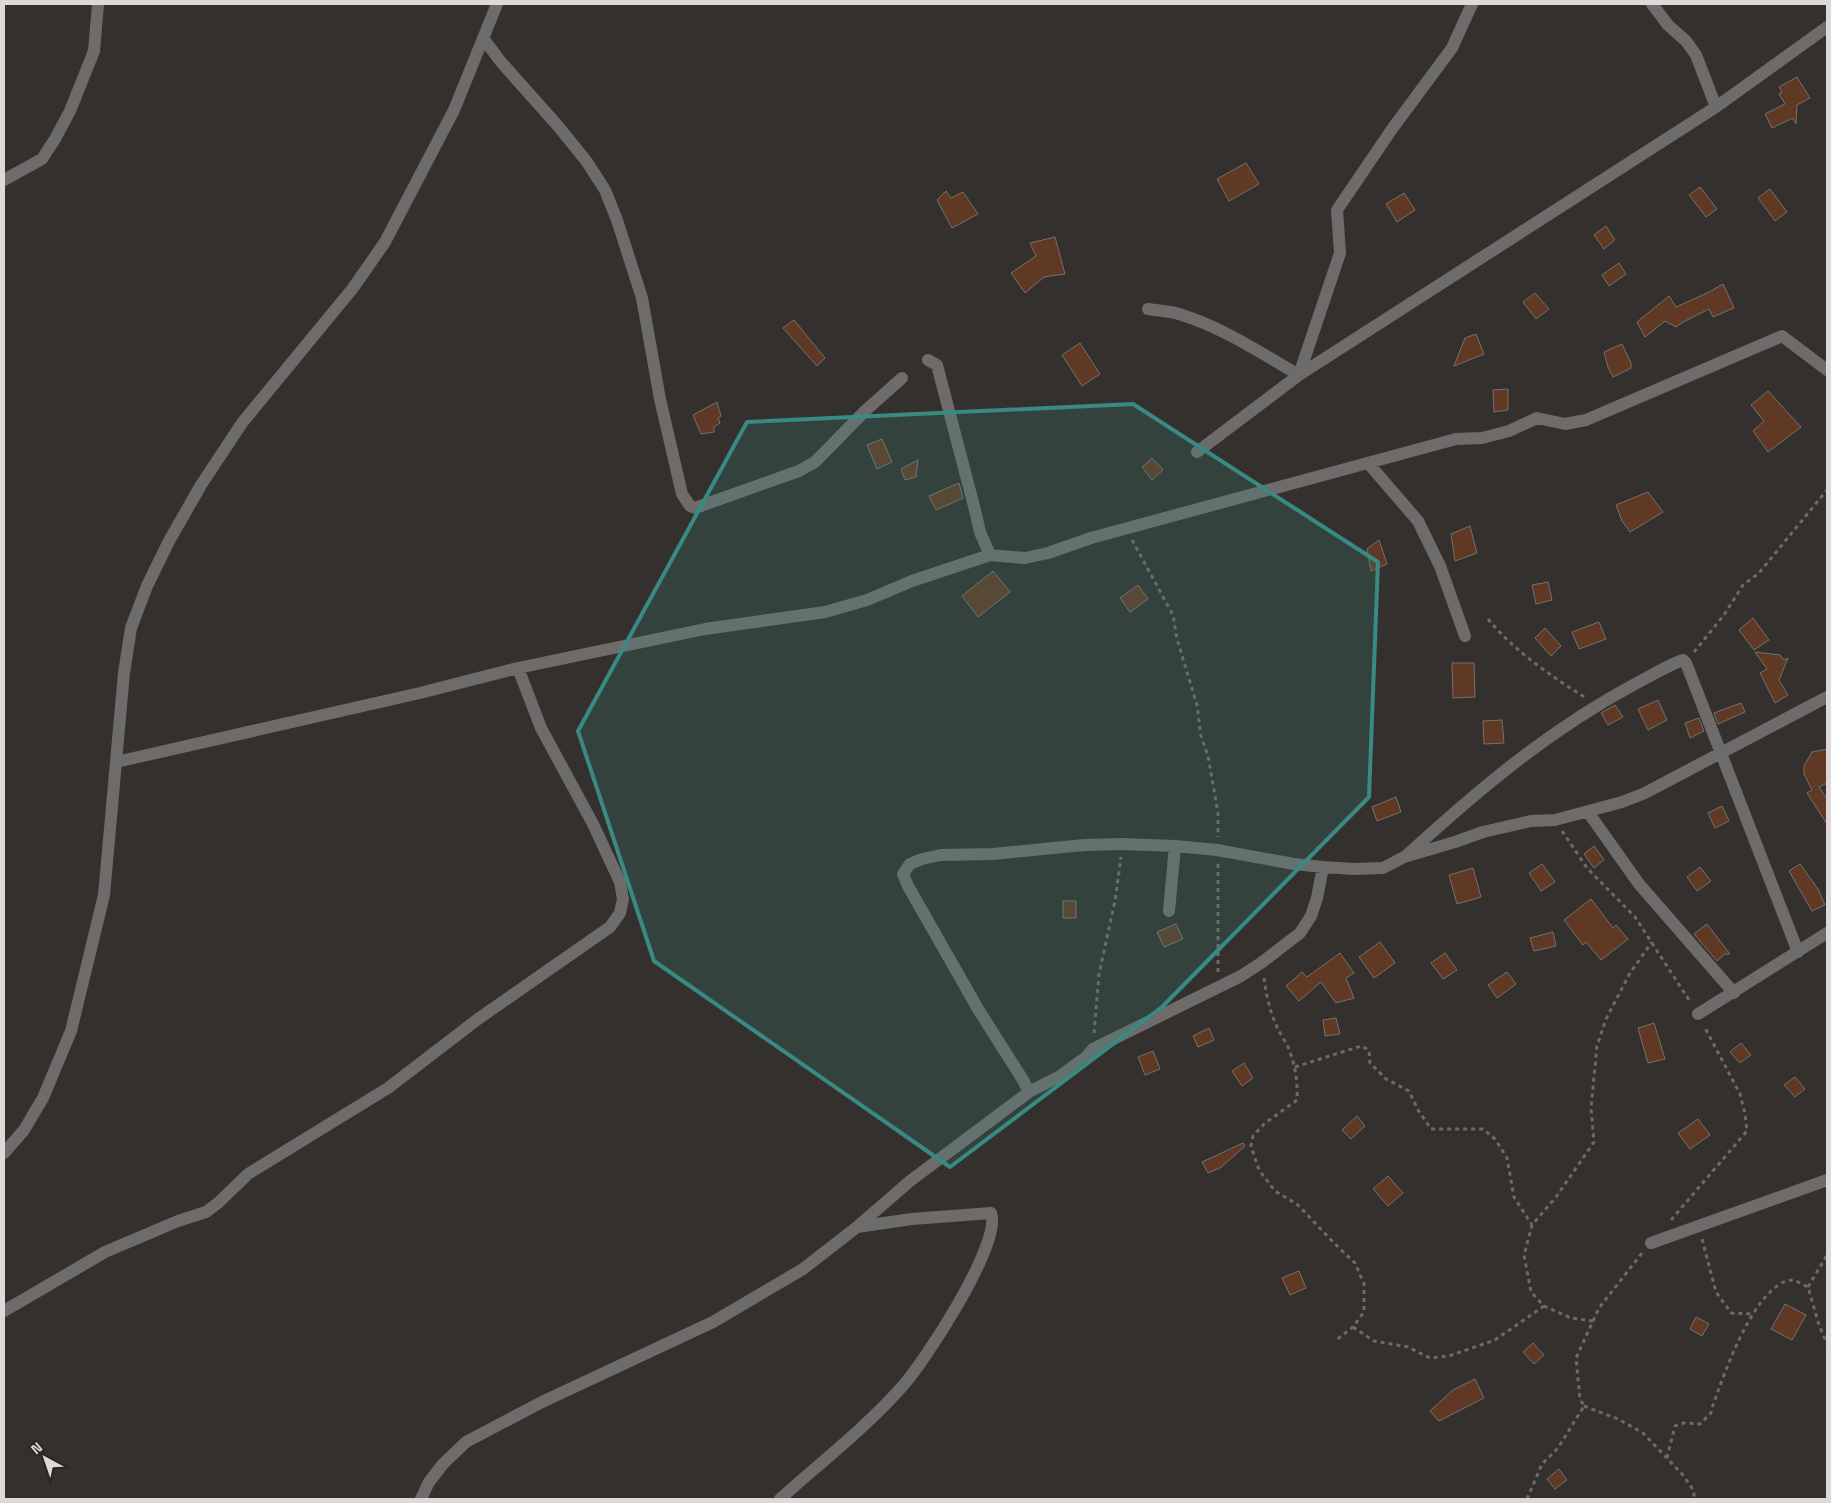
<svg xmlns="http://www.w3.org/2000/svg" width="1831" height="1503" font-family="'Space Grotesk',sans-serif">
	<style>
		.building { fill: #5f3923; stroke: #76716e }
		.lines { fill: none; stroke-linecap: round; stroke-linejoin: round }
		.path { stroke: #6e6a68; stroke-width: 3; stroke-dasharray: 4 4; stroke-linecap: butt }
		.minor { stroke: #6e6c6b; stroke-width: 12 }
		.marked { fill: #388a83; fill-opacity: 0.2; stroke: #388a83; stroke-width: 4; stroke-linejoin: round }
	</style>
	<rect width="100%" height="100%" fill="#34302d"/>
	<!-- building -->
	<path class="building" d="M1797 77 1810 98 1797 105 1796 124 1793 118 1772 128 1765 114 1785 104 1779 94 1782 92 1779 87Z
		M1246 163 1259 184 1229 201 1217 179Z
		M1700 187 1717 209 1706 217 1689 195Z
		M1770 189 1787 212 1775 221 1758 198Z
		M946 191 951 198 963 192 978 214 952 228 937 200Z
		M1404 193 1415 210 1397 222 1386 204Z
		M1606 226 1615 240 1604 249 1594 235Z
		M1055 237 1065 274 1044 277 1025 293 1011 273 1036 256 1030 243Z
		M1619 263 1626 274 1609 286 1602 275Z
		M1723 284 1734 308 1713 317 1709 309 1683 322 1676 327 1665 321 1645 337 1637 322 1669 296 1676 307 1709 292Z
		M1535 293 1549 309 1536 319 1523 302Z
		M794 320 825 358 817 366 783 328Z
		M1476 334 1484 354 1454 366 1465 338Z
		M1080 343 1100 374 1082 386 1062 355Z
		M1622 344 1631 363V368L1613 377 1608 367 1604 352Z
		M1508 389V410L1494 412 1493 390Z
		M1768 391 1801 427 1768 452 1753 431 1764 421 1751 405Z
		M717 402 721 416 718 418 720 423 714 427V432L701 434 693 415Z
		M882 439 892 462 877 469 867 445Z
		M1152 458 1163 470 1152 480 1142 467Z
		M918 460 916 477 905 480 901 469Z
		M959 483 963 498 936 510 929 496Z
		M1648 492 1663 512 1630 532 1622 521 1616 505Z
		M1470 526 1477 553 1455 561 1451 534Z
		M1379 540 1387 564 1371 571 1367 549Z
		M993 571 1010 592 978 617 962 596Z
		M1548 582 1552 600 1536 604 1532 585Z
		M1138 585 1148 599 1130 612 1120 598Z
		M1753 618 1769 640 1754 650 1739 630Z
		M1599 622 1606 639 1579 649 1572 632Z
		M1545 628 1561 646 1551 656 1535 638Z
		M1755 652 1780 655 1784 660 1788 658 1779 680 1788 695 1775 703 1760 673 1767 669Z
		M1452 663H1474L1475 697 1453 698Z
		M1658 700 1667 720 1648 730 1638 709Z
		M1741 703 1745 712 1718 724 1714 713Z
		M1615 705 1623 717 1608 725 1601 713Z
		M1699 718 1704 731 1690 738 1685 723Z
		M1502 720 1504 743 1484 744 1483 721Z
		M1827 749V783L1819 787 1827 799V824L1807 793 1812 790 1804 774V766L1812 752Z
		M1396 797 1401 812 1377 821 1372 807Z
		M1722 806 1729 821 1715 828 1708 813Z
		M1594 846 1604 860 1594 868 1584 854Z
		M1542 864 1555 882 1541 891 1529 873Z
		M1800 864 1818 889 1825 905 1812 911 1789 871Z
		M1700 867 1711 881 1697 891 1687 877Z
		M1473 868 1481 897 1457 904 1449 875Z
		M1591 899 1613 928 1616 925 1628 939 1601 960 1586 942 1583 945 1564 920Z
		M1063 901H1076V918H1063Z
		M1176 924 1183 939 1164 947 1157 932Z
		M1707 924 1730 954H1725L1717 961 1694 934Z
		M1553 932 1556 946 1534 951 1530 938Z
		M1380 942 1395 963 1374 978 1359 957Z
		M1340 953 1354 973 1346 978 1354 998 1336 1003 1321 982 1299 1001 1286 986 1302 972 1307 977Z
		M1445 953 1457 970 1443 979 1431 963Z
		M1507 972 1516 984 1497 998 1488 985Z
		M1336 1018 1340 1034 1325 1036 1323 1020Z
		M1654 1023 1665 1059 1648 1063 1638 1028Z
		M1209 1028 1214 1040 1198 1047 1193 1036Z
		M1741 1043 1751 1055 1740 1063 1730 1052Z
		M1153 1051 1160 1069 1145 1075 1138 1057Z
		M1244 1063 1253 1078 1242 1086 1232 1071Z
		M1795 1077 1805 1089 1795 1097 1784 1085Z
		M1357 1116 1365 1126 1351 1139 1342 1130Z
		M1698 1119 1710 1135 1690 1149 1678 1133Z
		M1243 1143 1245 1146 1220 1168 1208 1173 1202 1162Z
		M1388 1176 1403 1193 1388 1206 1373 1189Z
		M1299 1271 1306 1288 1290 1295 1282 1278Z
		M1785 1304 1806 1315 1792 1340 1771 1329Z
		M1696 1317 1709 1324 1702 1336 1690 1329Z
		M1533 1343 1544 1355 1534 1364 1523 1352Z
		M1475 1379 1484 1398 1439 1421 1430 1411 1453 1390Z
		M1559 1469 1567 1480 1555 1489 1547 1479Z"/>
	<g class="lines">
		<!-- path -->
		<path class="path" d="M1132 540 1173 615 1177 639 1197 705 1201 736 1208 756 1218 813V837
			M1488 619C1514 651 1551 676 1586 698
			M1694 652 1724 615 1743 585 1759 573 1827 490
			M1562 831 1587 868 1635 917 1691 1003
			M1218 972V863
			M1264 978C1266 994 1270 1012 1277 1027 1280 1034 1285 1040 1288 1047 1295 1064 1298 1081 1297 1100L1264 1124 1253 1136 1251 1146 1259 1170 1275 1191 1298 1205 1334 1243 1355 1263 1364 1284V1312L1353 1327 1335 1341
			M1094 1033 1099 974 1115 901 1121 857
			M1295 1067 1361 1046 1369 1050 1370 1063 1386 1079 1409 1091 1418 1110 1431 1129H1483L1495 1139 1507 1158 1514 1197 1532 1225
			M1671 1220 1747 1131 1745 1114 1740 1094 1704 1026
			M1702 1239 1716 1292 1731 1313 1754 1314
			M1808 1287 1827 1255
			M1593 1321 1571 1318 1544 1306 1531 1292 1524 1255 1532 1225 1556 1197 1594 1142 1591 1108 1597 1046 1606 1019 1630 973 1652 942
			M1353 1327 1374 1341 1408 1347 1430 1358 1449 1356 1495 1340 1544 1306
			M1584 1406 1618 1419 1643 1433 1682 1474 1694 1491V1499
			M1667 1458 1675 1426 1684 1423 1700 1424 1711 1413 1713 1405C1725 1372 1751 1295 1786 1281 1794 1278 1801 1284 1808 1287L1819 1325 1827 1344
			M1527 1499 1542 1464 1558 1448 1584 1406 1580 1399 1576 1358 1599 1308 1642 1253"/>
		<!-- minor -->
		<path class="minor" d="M1652 4 1668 25 1686 41 1696 55 1716 107
			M483 38 501 62 558 126 587 162 605 190 617 220 642 298 660 399 682 494 690 506 695 508 799 471 815 462 865 411 902 378
			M4 180 42 159 55 139 70 111 94 51 98 4
			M1148 309C1159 311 1171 311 1182 315 1224 328 1262 354 1299 375L1340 253 1337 210 1392 129 1452 48 1472 4
			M928 360 937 365 975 510 980 532 990 555 1025 558 1048 553 1091 538 1456 439 1482 438 1509 431 1537 418 1565 424 1586 420 1782 336 1827 370
			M1197 452 1299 375 1716 107 1827 27
			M1368 463 1418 521 1440 566 1465 636
			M116 762 420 693 518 668 705 629 825 612 867 600 912 581 990 555
			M1588 812 1639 884 1734 993
			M1406 856C1478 790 1549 730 1635 684 1651 676 1666 666 1683 660L1686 663 1798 952
			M1169 911 1175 846
			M1698 1014 1827 933
			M1029 1092 1023 1080 978 1009 908 886 903 874 910 864 922 859 941 855 993 854 1084 845 1122 844 1175 846 1217 850 1294 864 1323 867 1354 869 1383 868 1404 857 1455 842 1483 832 1531 821 1555 820 1622 802 1645 793 1827 697
			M4 1153 24 1130 43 1098 71 1031 104 895 124 673 131 628 147 586 169 541 201 485 242 423 353 288 385 242 454 110 497 4
			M1651 1243 1827 1180
			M4 1311 105 1252 178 1221 206 1212 218 1203 248 1174 388 1088 478 1019 610 927 620 913 623 899 620 882 593 824 541 728 518 668
			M421 1499 429 1482 443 1464 466 1442 542 1402 713 1322 803 1269 857 1227 910 1181 1029 1092 1060 1076 1086 1057 1093 1049 1241 976 1261 963 1300 933 1311 916 1317 898 1323 867
			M780 1499C820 1463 864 1429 900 1389 923 1365 1003 1242 991 1213L912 1219 857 1227"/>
	</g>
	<!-- marked area -->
	<path class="marked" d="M1133 404 1378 562 1369 797 1162 1007 950 1167 654 961 578 731 747 422Z"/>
	<!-- border -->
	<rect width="1831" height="1503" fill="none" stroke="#dcd9d8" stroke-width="10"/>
	<!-- north arrow -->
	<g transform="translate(45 1458) rotate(320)" stroke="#2a2624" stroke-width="4" paint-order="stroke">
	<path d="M0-4L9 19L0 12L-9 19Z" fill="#dcd9d8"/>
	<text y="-8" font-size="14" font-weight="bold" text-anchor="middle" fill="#dcd9d8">N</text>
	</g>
</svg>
